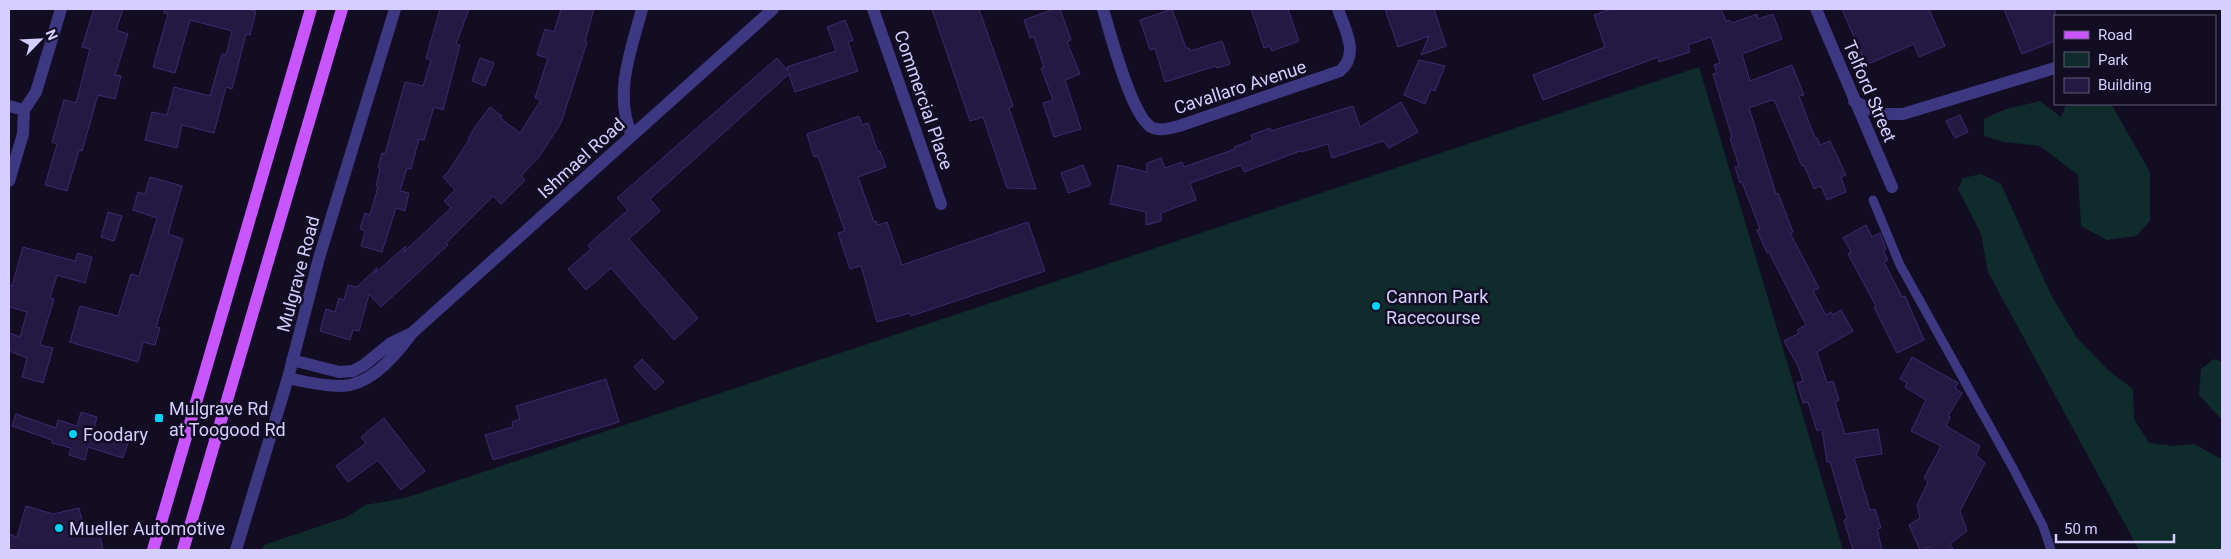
<svg xmlns="http://www.w3.org/2000/svg" width="2231" height="559" font-family="Roboto,sans-serif">
	<style>
		.green { fill: #102b2c }
		.building { fill: #241943; stroke: #3c2a70 }
		.lines { fill: none; stroke-linecap: round; stroke-linejoin: round }
		.service { stroke: #3e3782; stroke-width: 9 }
		.minor { stroke: #3e3782; stroke-width: 12 }
		.tertiary { stroke: #3e3782; stroke-width: 12 }
		.primary { stroke: #c855ff; stroke-width: 12 }
		.poi-dot { fill: #00d3f9; stroke: #120d22; stroke-width: 2 }
		.labels { text-anchor: middle; dominant-baseline: central; stroke-width: 5; stroke-linejoin: round; paint-order: stroke }
		.street-label { font-size: 18px; fill: #d6ceff; stroke: #120d22 }
		.poi-label { font-size: 18px; fill: #d6ceff; stroke: #120d22; text-anchor: start }
	</style>
	<rect width="100%" height="100%" fill="#120d22"/>
	<!-- green -->
	<path class="green" d="M1699 67 1843 550H262L264 545 347 517 365 505 405 498Z
		M2040 101 2061 117 2066 104H2111L2150 172V221L2136 236 2107 240 2081 226 2078 175 2040 146 2004 142 1984 136V119L2006 109Z
		M1981 174 2001 184 2051 295 2077 338 2109 371 2133 389 2134 419 2149 443 2174 446 2194 444 2222 459V550H2139L1988 272 1981 234 1958 189 1963 178Z
		M2214 359 2222 362V420L2199 395 2201 369Z"/>
	<!-- building -->
	<path class="building" d="M94 9H123L116 30 128 34 115 75 121 76 115 99 98 95 82 151 79 150 67 191 45 185 57 144 52 142 64 100 76 103 90 49 82 47Z
		M164 9H246L256 11 250 35 246 34 232 89 226 87 214 133 182 125 177 148 145 140 152 112 167 115 174 87 210 96 222 54 226 55 232 31 190 20 175 73 153 67 168 14 164 13Z
		M440 9H469L456 44 460 45 443 110 434 107 424 140 419 139 411 169 407 168 400 191 409 193 405 211 396 208 382 252 361 246 365 231 360 229 365 213 370 215 378 187 376 186 380 169 378 168 382 153 385 154 405 82 423 86 431 60 426 58Z
		M561 9H594L585 41 587 42 561 123 539 157 521 176 525 180 501 204 493 196 446 243 448 245 381 307 369 294 359 331 353 330 350 340 320 331 326 309 335 312 339 298 344 300 348 285 357 287 377 268 375 273 406 246 404 252 451 208 444 201 455 190 443 177 448 172 469 140 468 139 475 127 490 107 502 116 500 118 520 133 541 100 535 98 548 58 537 55 545 29 554 32Z
		M932 9H979L1013 106 1009 108 1036 189 1007 188 983 117 970 121Z
		M1054 9H1060L1071 40 1067 42 1080 74 1065 80 1081 129 1054 137 1043 103 1053 100 1041 68 1044 67 1034 37 1030 38 1024 20Z
		M1172 9 1186 48H1189L1190 51 1222 41 1230 64 1217 68 1216 66 1165 82 1155 48 1150 50 1140 20Z
		M1251 9H1288L1299 41 1272 51 1270 46 1264 48Z
		M1385 9H1434L1446 46 1421 55 1429 36 1398 47Z
		M1611 9H1721L1726 21 1730 20 1732 23 1757 14 1758 19 1773 14 1782 39 1742 54 1750 81 1792 65 1804 95 1799 96 1815 138H1817L1820 145 1830 141 1846 175 1841 177 1846 192 1827 200 1821 186 1814 189 1804 165 1802 166 1775 102 1772 100 1749 108 1776 194 1778 193 1793 232 1790 233 1819 288 1813 291 1826 315 1831 312 1833 315 1841 310 1853 331 1817 352 1827 383 1833 381 1839 400 1835 402 1845 434 1878 429 1882 454 1854 458 1870 510 1875 509 1881 528 1877 529 1882 550H1853L1844 520 1847 519 1830 462H1827L1822 429 1817 431 1808 402 1803 403 1797 383 1803 381 1798 366 1784 341 1799 333 1797 330 1806 325 1769 252 1767 253 1757 230 1760 229 1742 182 1740 183 1735 167 1739 166 1730 138 1732 137 1713 74 1717 73 1714 65 1720 63 1711 37 1688 45 1690 52 1659 62 1658 57 1543 100 1533 75 1605 47 1594 15Z
		M1842 9H1929L1945 46 1919 57 1914 44 1866 65Z
		M2004 9H2055V41L2022 54Z
		M845 20 853 40 848 42 858 71 795 92 789 74 650 199 660 211 629 239 698 318 674 340 611 268 586 290 568 269 591 249 588 245 628 210 617 198 777 58 788 71 787 67 836 51 827 27Z
		M480 58 494 63 485 86 472 81Z
		M1419 60 1445 66 1435 91 1431 89 1425 104 1404 95Z
		M1401 102 1418 132 1389 148 1383 141 1332 158 1328 144 1301 152 1300 151 1244 172 1241 165 1190 183 1196 200 1161 213V221L1146 225V212L1110 204 1118 165 1147 172V163L1161 158 1165 168 1182 162 1184 167 1235 149 1234 147 1253 140 1251 135 1270 128 1271 131 1353 106 1360 127Z
		M1960 115 1968 132 1955 138 1946 121Z
		M859 116 862 125 868 123 878 152 880 151 886 167 858 177 874 222 876 221 878 225 887 222 902 265 1028 222 1045 271 911 316 910 313 877 322 861 266 850 269 838 233 845 231 818 156 814 157 807 134Z
		M1083 165 1091 185 1068 193 1061 173Z
		M150 177 182 186 168 234 183 239 156 327 160 328 155 345 143 342 138 362 70 342 80 306 118 316 131 274 139 276 157 218 133 210 138 192 145 194Z
		M108 212 122 216 114 241 101 237Z
		M1866 225 1872 237 1880 233 1886 249 1883 250 1888 260 1884 262 1902 297 1905 296 1924 340 1897 353 1874 307 1876 306 1848 254 1851 252 1843 238Z
		M23 247 75 261 78 253 92 257 85 283 57 275 50 298 54 299 40 345 53 348 43 383 22 377 27 358 9 351V333L20 337 27 312 9 307V285L12 286Z
		M1912 357 1958 383 1955 388 1962 393 1948 416 1950 417 1946 426 1980 446 1976 455 1985 463 1960 511 1967 531 1950 544 1954 550H1931L1930 547 1920 550 1909 525 1920 518 1917 505 1928 482 1924 478 1941 446 1911 431 1926 400 1905 387 1907 383 1900 379Z
		M642 359 664 382 655 390 634 367Z
		M606 379 619 422 493 460 485 435 513 427 512 422 520 419 516 406Z
		M81 412 97 417 94 429 129 440 123 458 88 447 85 460 69 455 71 448 52 443V440L12 426 16 414 56 428 58 420 77 426Z
		M384 418 425 471 401 490 378 460 348 482 336 466 366 443 361 437Z
		M26 506 53 514 79 508 83 525 99 530 103 550H9V534L17 537Z"/>
	<g class="lines">
		<!-- service -->
		<path class="service" d="M1873 200 1900 265 2014 470 2043 526 2051 550"/>
		<!-- minor -->
		<path class="minor" d="M873 9 941 204
			M1103 9C1110 32 1132 120 1153 128 1160 131 1172 128 1179 126L1340 71C1360 54 1345 30 1338 9
			M1816 9 1892 187
			M1854 101 1880 114H1903L2055 68
			M632 136C613 94 631 51 642 9
			M9 181 23 134 24 110 36 92 61 9
			M292 360 339 372 353 371 364 365 391 343 410 334
			M288 378C305 382 325 386 342 386 371 385 397 354 412 333L773 9
			M236 550 288 378 319 258 395 9"/>
		<!-- tertiary -->
		<path class="tertiary" d="M9 106 24 110"/>
		<!-- primary -->
		<path class="primary" d="M153 550 311 9
			M183 550 342 9"/>
	</g>
	<!-- markers -->
	<g class="poi-dot">
		<circle cx="1376" cy="306" r="5"/>
		<rect x="154" y="413" width="10" height="10" rx="2.5"/>
		<circle cx="73" cy="434" r="5"/>
		<circle cx="59" cy="528" r="5"/>
	</g>
	<g class="labels">
		<!-- street labels -->
		<g class="street-label">
			<text transform="translate(1240 87) rotate(-18)">Cavallaro Avenue</text>
			<text transform="translate(1870 91) rotate(67)">Telford Street</text>
			<text transform="translate(924 100) rotate(71)">Commercial Place</text>
			<text transform="translate(581 158) rotate(-42)">Ishmael Road</text>
			<text transform="translate(298 274) rotate(-75)">Mulgrave Road</text>
		</g>
		<!-- poi labels -->
		<g class="poi-label">
			<text x="1386" y="296">Cannon Park<tspan x="1386" dy="21">Racecourse</tspan></text>
			<text x="169" y="408">Mulgrave Rd<tspan x="169" dy="21">at Toogood Rd</tspan></text>
			<text x="83" y="434">Foodary</text>
			<text x="69" y="528">Mueller Automotive</text>
		</g>
	</g>
	<!-- border -->
	<rect width="2231" height="559" fill="none" stroke="#d6ceff" stroke-width="20"/>
	<!-- legend -->
	<rect x="2054" y="15" width="162" height="90" fill="#120d22" stroke="#605a7a"/>
	<rect x="2064" y="31" width="25" height="8" fill="#c855ff" stroke="#605a7a"/>
	<text x="2098" y="40" font-size="15" fill="#d6ceff">Road</text>
	<rect x="2064" y="52" width="25" height="15" fill="#102b2c" stroke="#605a7a"/>
	<text x="2098" y="65" font-size="15" fill="#d6ceff">Park</text>
	<rect x="2064" y="78" width="25" height="15" fill="#241943" stroke="#605a7a"/>
	<text x="2098" y="90" font-size="15" fill="#d6ceff">Building</text>
	<!-- north arrow -->
	<g transform="translate(40 40) rotate(66)" stroke="#120d22" stroke-width="4" paint-order="stroke">
	<path d="M0-4L9 19L0 12L-9 19Z" fill="#d6ceff"/>
	<text y="-8" font-size="14" font-weight="bold" text-anchor="middle" fill="#d6ceff">N</text>
	</g>
	<!-- scale -->
	<path d="M2056 534v8h118v-8" fill="none" stroke="#d6ceff" stroke-width="2.5"/>
	<text x="2064" y="534" font-size="15" fill="#d6ceff" stroke="#120d22" stroke-width="4" paint-order="stroke">50 m</text>
</svg>
